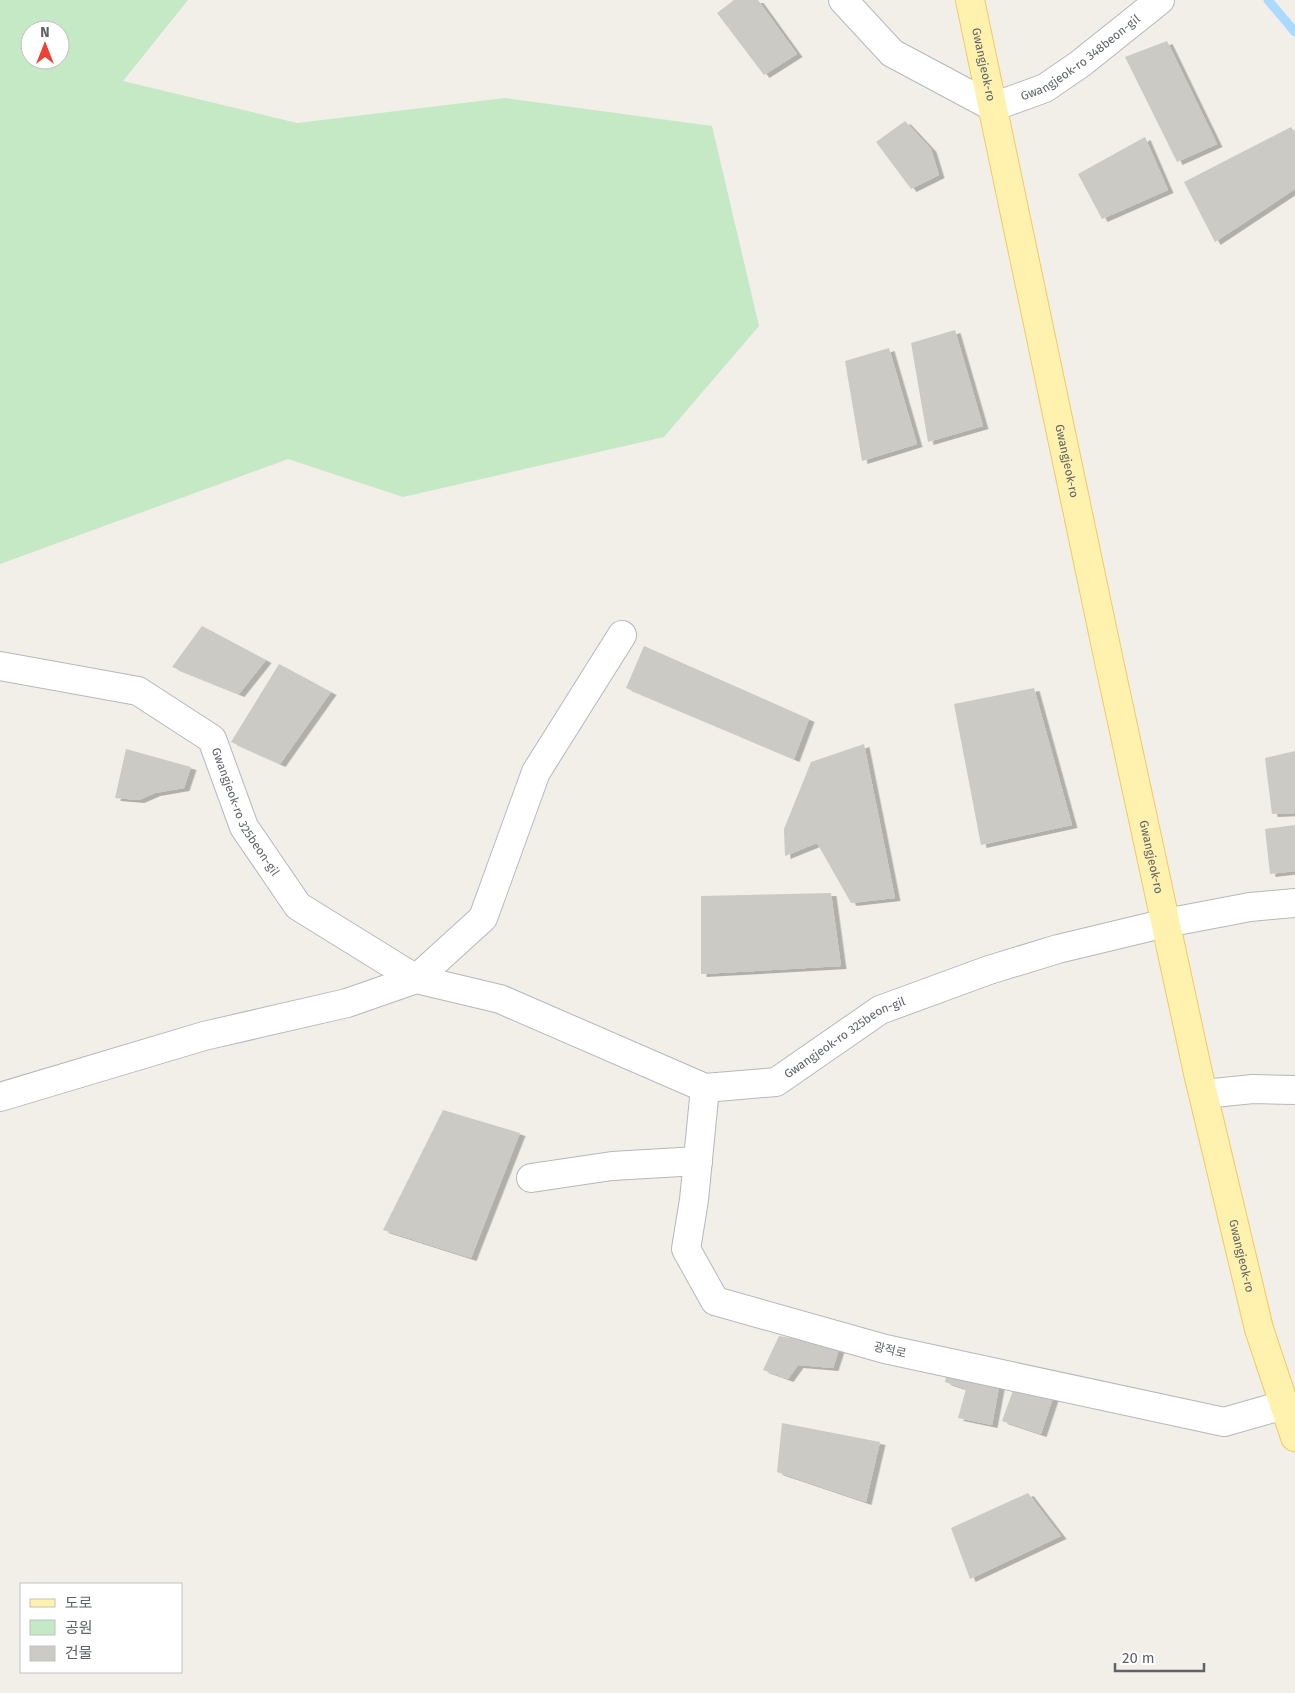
<svg xmlns="http://www.w3.org/2000/svg" width="1295" height="1693" font-family="'Fira Sans','Noto Sans KR',sans-serif">
	<style>
		.green { fill: #c5e8c5; fill-rule: evenodd }
		.lines { fill: none; stroke-linecap: round; stroke-linejoin: round }
		.stream { stroke: #aadaff; stroke-width: 9 }
		.building { fill: #cccac5; filter: url(#shadow) }
		.minor-casing { stroke: #b5b8bc; stroke-width: 30 }
		.major-casing { stroke: #f2c960; stroke-width: 30 }
		.minor { stroke: #fff; stroke-width: 28 }
		.major { stroke: #fff2af; stroke-width: 28 }
		.labels { text-anchor: middle; dominant-baseline: central; stroke-width: 4.5; stroke-linejoin: round; paint-order: stroke }
		.street-label { font-size: 12px; fill: #5f6368; stroke: #fff }
	</style>
	<defs>
		<filter id="shadow"><feDropShadow dx="5.5" dy="3" stdDeviation="0" flood-color="#0004"/></filter>
	</defs>
	<rect width="100%" height="100%" fill="#f1efe8"/>
	<!-- green -->
	<path class="green" d="M0 0H188L123 81 297 123 505 98 712 126 759 326 664 437 403 497 288 459 0 564ZM30 30H60V60H30Z"/>
	<g class="lines">
		<!-- stream -->
		<path class="stream" d="M1268 0 1295 32"/>
	</g>
	<!-- building -->
	<path class="building" d="M734 0H758L797 54 764 75 717 13Z
		M1167 41 1217 144 1177 162 1125 57Z
		M905 121 931 149 939 175 911 189 876 142Z
		M1291 127 1295 132V189L1215 242 1184 182Z
		M1145 137 1168 190 1102 219 1078 174Z
		M955 330 983 426 928 442 911 343Z
		M889 348 917 444 862 461 845 361Z
		M202 626 266 660 239 694 172 667Z
		M644 646 809 719 794 759 626 688Z
		M279 664 331 692 280 764 231 742Z
		M1034 688 1072 825 981 845 954 704Z
		M864 744 895 898 851 903 817 843 785 856 784 829 811 762Z
		M126 749 191 767 184 788 155 793 139 800 115 798Z
		M1295 751V813L1272 814 1265 758Z
		M1295 825V871L1270 874 1265 829Z
		M831 893 841 966 701 974V896Z
		M443 1110 520 1133 471 1258 383 1230Z
		M779 1336 840 1346 833 1368 798 1365 788 1379 763 1370Z
		M948 1367 1000 1382 992 1425 958 1418 966 1389 945 1382Z
		M1016 1382 1054 1395 1041 1434 1002 1421Z
		M782 1423 880 1442 866 1502 777 1472Z
		M1028 1493 1061 1536 970 1579 951 1528Z"/>
	<g class="lines">
		<defs>
			<g id="minor">
				<path id="s1" d="M843 0 892 53 993 107 1045 88 1080 64 1160 0"/>
				<path id="s2" d="M0 666 138 691 212 739 244 827 298 906 416 979 483 918 536 772 622 635"/>
				<path d="M705 1088 694 1200 686 1249 715 1301 885 1349 1224 1422 1284 1405"/>
				<path d="M1204 1094 1253 1089 1295 1090"/>
				<path id="s3" d="M0 1097 204 1036 347 1003 416 979 500 999 705 1088 776 1082 880 1010 989 970 1058 949 1166 923 1250 907 1295 903"/>
				<path d="M531 1178 612 1166 698 1161"/>
			</g>
			<g id="major">
				<path id="s4" d="M970 0 1110 666 1198 1073 1259 1329 1295 1437"/>
			</g>
		</defs>
		<!-- minor casing -->
		<use href="#minor" class="minor-casing"/>
		<!-- major casing -->
		<use href="#major" class="major-casing"/>
		<!-- minor -->
		<use href="#minor" class="minor"/>
		<!-- major -->
		<use href="#major" class="major"/>
	</g>
	<g class="labels">
		<!-- street labels -->
		<g class="street-label">
			<text stroke="none"><textPath href="#s1" startOffset="288">Gwangjeok-ro 348beon-gil</textPath></text>
			<text stroke="none"><textPath href="#s4" startOffset="66">Gwangjeok-ro</textPath></text>
			<text stroke="none"><textPath href="#s4" startOffset="471">Gwangjeok-ro</textPath></text>
			<text stroke="none"><textPath href="#s2" startOffset="309">Gwangjeok-ro 325beon-gil</textPath></text>
			<text stroke="none"><textPath href="#s4" startOffset="876">Gwangjeok-ro</textPath></text>
			<text stroke="none"><textPath href="#s3" startOffset="896">Gwangjeok-ro 325beon-gil</textPath></text>
			<text stroke="none"><textPath href="#s4" startOffset="1285">Gwangjeok-ro</textPath></text>
			<text transform="translate(890 1350) rotate(13)">광적로</text>
		</g>
	</g>
	<!-- legend -->
	<rect x="20" y="1583" width="162" height="90" fill="#ffffff" stroke="#bfc1c3"/>
	<rect x="30" y="1599" width="25" height="8" fill="#fff2af" stroke="#bfc1c3"/>
	<text x="65" y="1608" font-size="15" fill="#5f6368">도로</text>
	<rect x="30" y="1620" width="25" height="15" fill="#c5e8c5" stroke="#bfc1c3"/>
	<text x="65" y="1633" font-size="15" fill="#5f6368">공원</text>
	<rect x="30" y="1646" width="25" height="15" fill="#cccac5" stroke="#bfc1c3"/>
	<text x="65" y="1658" font-size="15" fill="#5f6368">건물</text>
	<!-- north arrow -->
	<g transform="translate(45 45)"><circle r="24" fill="#ffffff" stroke="#bfc1c3"/>
	<path d="M0-4L9 19L0 12L-9 19Z" fill="#ea4335"/>
	<text y="-8" font-size="14" font-weight="bold" text-anchor="middle" fill="#5f6368">N</text>
	</g>
	<!-- scale -->
	<path d="M1115 1663v8h89v-8" fill="none" stroke="#5f6368" stroke-width="2.5"/>
	<text x="1122" y="1663" font-size="15" fill="#5f6368" stroke="#ffffff" stroke-width="4" paint-order="stroke">20 m</text>
</svg>
